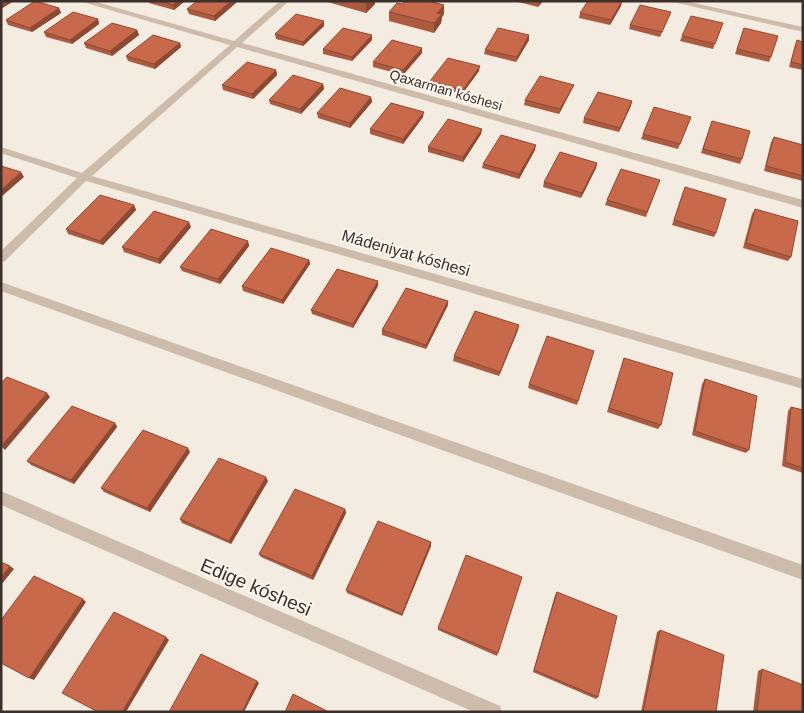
<svg xmlns="http://www.w3.org/2000/svg" width="804" height="713" font-family="Helvetica,sans-serif">
	<style>
		.lines { fill: none; stroke-linecap: round; stroke-linejoin: round }
		.minor { fill: #cdbbac; fill-rule: evenodd }
		.wall { fill: #ac5a40 }
		.shaded-wall { fill: #8c4a34 }
		.building { fill: #c8694b; stroke: #8c4a34 }
		.labels { text-anchor: middle; dominant-baseline: central; stroke-width: 4.5; stroke-linejoin: round; paint-order: stroke }
		.far-street-label { font-size: 14px; fill: #3b302b; stroke: #fbf5ee }
		.street-label { font-size: 16px; fill: #3b302b; stroke: #fbf5ee }
		.near-street-label { font-size: 19px; fill: #3b302b; stroke: #fbf5ee }
	</style>
	<rect width="100%" height="100%" fill="#f4ebe1"/>
	<g class="lines">
		<!-- minor -->
		<path class="minor" d="M79 1H93L234 41 280 1H289L242 43 803 200V208L237 47 92 176 803 379V389L86 181 5 261 1 262V251L77 178 1 153V147L82 173 230 45Z
			M669 1H685L803 27V32Z
			M1 282 803 565V580L1 291Z
			M1 491 500 706 502 712H474L1 505Z"/>
	</g>
	<!-- wall -->
	<path class="wall" d="M149 1H185L174 10 149 3Z
		M324 1H375V4L366 13Z
		M514 1H543L538 7Z
		M622 1 621 6 610 25 579 18 580 13Z
		M237 2 215 21 189 14 187 9Z
		M59 8 61 13 32 32 8 25 6 20Z
		M389 12 444 14 442 17 441 23 434 33 389 21Z
		M671 12 660 37 629 29 630 25Z
		M98 19 99 24 72 44 46 37 44 32Z
		M723 23 713 49 680 41 682 36Z
		M324 26 303 46 276 39 275 34Z
		M744 28 771 57 769 62 735 54Z
		M137 30 139 35 112 56 86 48 84 43Z
		M372 35V40L352 61 323 54V49Z
		M529 35V40L516 62 484 54 485 50Z
		M797 40 803 42V70L789 67 795 45Z
		M180 43 181 47 155 69 128 61 126 56Z
		M422 53 403 75 373 67V62Z
		M276 70 277 75 253 99 223 90 222 85Z
		M479 71 462 94 430 86V81Z
		M323 84 324 89 301 114 270 104 269 100Z
		M574 85 572 89 559 114 524 105 525 100Z
		M371 97 372 102 350 128 318 118 317 113Z
		M632 101 619 132 583 123 584 118Z
		M423 117 403 144 370 134V129Z
		M691 117 678 149 641 139 643 134Z
		M710 126 742 159 740 164 701 153Z
		M482 129 481 134 463 162 428 152V147Z
		M774 137 803 145V181L764 171 771 142Z
		M535 150 519 179 482 168 483 164Z
		M597 163 596 168 581 198 543 187 544 182Z
		M660 180 646 217 605 205 607 200Z
		M683 192 716 233 714 237 672 225Z
		M134 205 136 210 103 245 68 234 66 229Z
		M755 209 791 257 788 261 743 248 752 214Z
		M191 227 160 264 124 252 122 247Z
		M248 241 249 246 220 284 182 271 180 267Z
		M309 260 310 264 283 304 243 291 242 286Z
		M378 286 353 328 312 314 311 310Z
		M448 305 426 349 382 335V330Z
		M519 325 518 330 499 376 453 361 454 356Z
		M594 351 577 405 528 388 529 384Z
		M624 358 661 425 658 429 607 412Z
		M705 379 749 450 746 453 692 435 702 384Z
		M791 407 803 410V473L782 466 788 411Z
		M115 423 117 427 74 484 31 465 27 461Z
		M190 452 150 512 104 492 101 488Z
		M268 481 231 544 182 523 180 519Z
		M345 509 346 513 313 580 261 557 259 554Z
		M431 542V546L402 616 347 593 346 590Z
		M557 592 598 697 596 699 533 672 555 595Z
		M438 628 498 653 497 656 438 630Z
		M660 630 716 712H641L657 632Z
		M762 669 803 712H753L758 671Z"/>
	<!-- shaded-wall -->
	<path class="shaded-wall" d="M5 1H14L1 9V3Z
		M178 1H185L174 10 173 5Z
		M231 1 237 2 215 21 214 16Z
		M368 1H375V4L366 13V3Z
		M539 1H543L538 7Z
		M622 1 621 6 610 25 611 20Z
		M444 5V14L442 17 441 23 434 33V23L437 13Z
		M59 8 61 13 32 32 30 28Z
		M98 19 99 24 72 44 70 40Z
		M324 21V26L303 46V42Z
		M137 30 139 35 112 56 110 51Z
		M372 35V40L352 61V57Z
		M529 35V40L516 62 517 57Z
		M180 43 181 47 155 69 154 64Z
		M422 48V53L403 75V70Z
		M480 66 479 71 462 94 463 90Z
		M276 70 277 75 253 99 252 94Z
		M323 84 324 89 301 114 300 109Z
		M574 85 572 89 559 114 560 109Z
		M371 97 372 102 350 128V123Z
		M632 101 631 106 619 132 620 128Z
		M424 112 423 117 403 144V139Z
		M482 129 481 134 463 162V157Z
		M536 145 535 150 519 179V174Z
		M597 163 596 168 581 198 582 193Z
		M21 172 24 177 1 197V190Z
		M134 205 136 210 103 245 100 241Z
		M189 222 191 227 160 264 158 259Z
		M248 241 249 246 220 284 218 279Z
		M309 260 310 264 283 304 282 300Z
		M378 281V286L353 328V324Z
		M448 301V305L426 349V345Z
		M519 325 518 330 499 376 500 372Z
		M47 393 50 397 5 450 1 446Z
		M115 423 117 427 74 484 71 480Z
		M188 448 190 452 150 512 147 508Z
		M266 477 268 481 231 544 229 541Z
		M345 509 346 513 313 580 312 576Z
		M431 542V546L402 616V614Z
		M10 566 14 569 1 585V577Z
		M83 599 86 602 34 680 29 678Z
		M166 637 169 640 126 712H122Z
		M257 681 259 683 244 712H242Z"/>
	<!-- building -->
	<path class="building" d="M35 1 59 8 30 28 6 20Z
		M160 1H178L173 5Z
		M197 1H231L214 16 187 9Z
		M357 1H368L366 3Z
		M405 1H429L444 5 437 13 442 14 434 23 389 12 397 3 402 4Z
		M588 1H622L611 20 580 13Z
		M640 5 671 12 662 32 630 25Z
		M73 12 98 19 70 40 44 32Z
		M296 14 324 21 303 42 275 34Z
		M691 16 723 23 715 44 682 36Z
		M112 23 137 30 110 51 84 43Z
		M343 28 372 35 352 57 323 49Z
		M498 28 529 35 517 57 485 50Z
		M744 28 778 36 771 57 737 49Z
		M153 35 180 43 154 64 126 56Z
		M392 40 422 48 403 70 373 62Z
		M797 40 803 42V65L791 62Z
		M448 58 480 66 463 90 430 81Z
		M247 62 276 70 252 94 222 85Z
		M293 75 323 84 300 109 269 100Z
		M540 76 574 85 560 109 525 100Z
		M340 88 371 97 350 123 317 113Z
		M598 92 632 101 620 128 584 118Z
		M391 103 424 112 403 139 370 129Z
		M654 107 691 117 680 144 643 134Z
		M448 119 482 129 463 157 428 147Z
		M712 121 750 131 742 159 703 149Z
		M501 135 536 145 519 174 483 164Z
		M774 137 803 145V176L766 166Z
		M560 152 597 163 582 193 544 182Z
		M1 166 21 172 1 190Z
		M621 169 660 180 647 212 607 200Z
		M685 187 726 199 716 233 674 220Z
		M100 195 134 205 100 241 66 229Z
		M755 209 798 221 791 257 746 243Z
		M154 211 189 222 158 259 122 247Z
		M211 229 248 241 218 279 180 267Z
		M271 248 309 260 282 300 242 286Z
		M337 269 378 281 353 324 311 310Z
		M406 288 448 301 426 345 382 330Z
		M475 311 519 325 500 372 454 356Z
		M547 336 594 351 578 401 529 384Z
		M624 358 673 373 661 425 609 408Z
		M7 377 47 393 1 446V383Z
		M705 379 757 396 749 450 695 431Z
		M72 406 115 423 71 480 27 461Z
		M791 407 803 410V468L785 462Z
		M143 430 188 448 147 508 101 488Z
		M219 458 266 477 229 541 180 519Z
		M295 489 345 509 312 576 259 554Z
		M378 521 431 542 402 614 346 590Z
		M466 555 522 577 498 653 438 628Z
		M1 562 10 566 1 577Z
		M34 576 83 599 29 678 1 663V620Z
		M557 592 617 616 598 697 534 670Z
		M114 612 166 637 122 712H98L62 693Z
		M660 630 724 655 716 712H643Z
		M201 654 257 681 242 712H169Z
		M762 669 803 685V712H757Z
		M293 694 329 712H285Z"/>
	<g class="labels">
		<!-- far-street labels -->
		<g class="far-street-label">
			<text transform="translate(446 90) rotate(16)">Qaxarman kóshesi</text>
		</g>
		<!-- street labels -->
		<g class="street-label">
			<text transform="translate(406 253) rotate(16)">Mádeniyat kóshesi</text>
		</g>
		<!-- near-street labels -->
		<g class="near-street-label">
			<text transform="translate(256 587) rotate(23)">Edige kóshesi</text>
		</g>
	</g>
	<!-- border -->
	<rect width="804" height="713" fill="none" stroke="#3b302b" stroke-width="5"/>
</svg>
